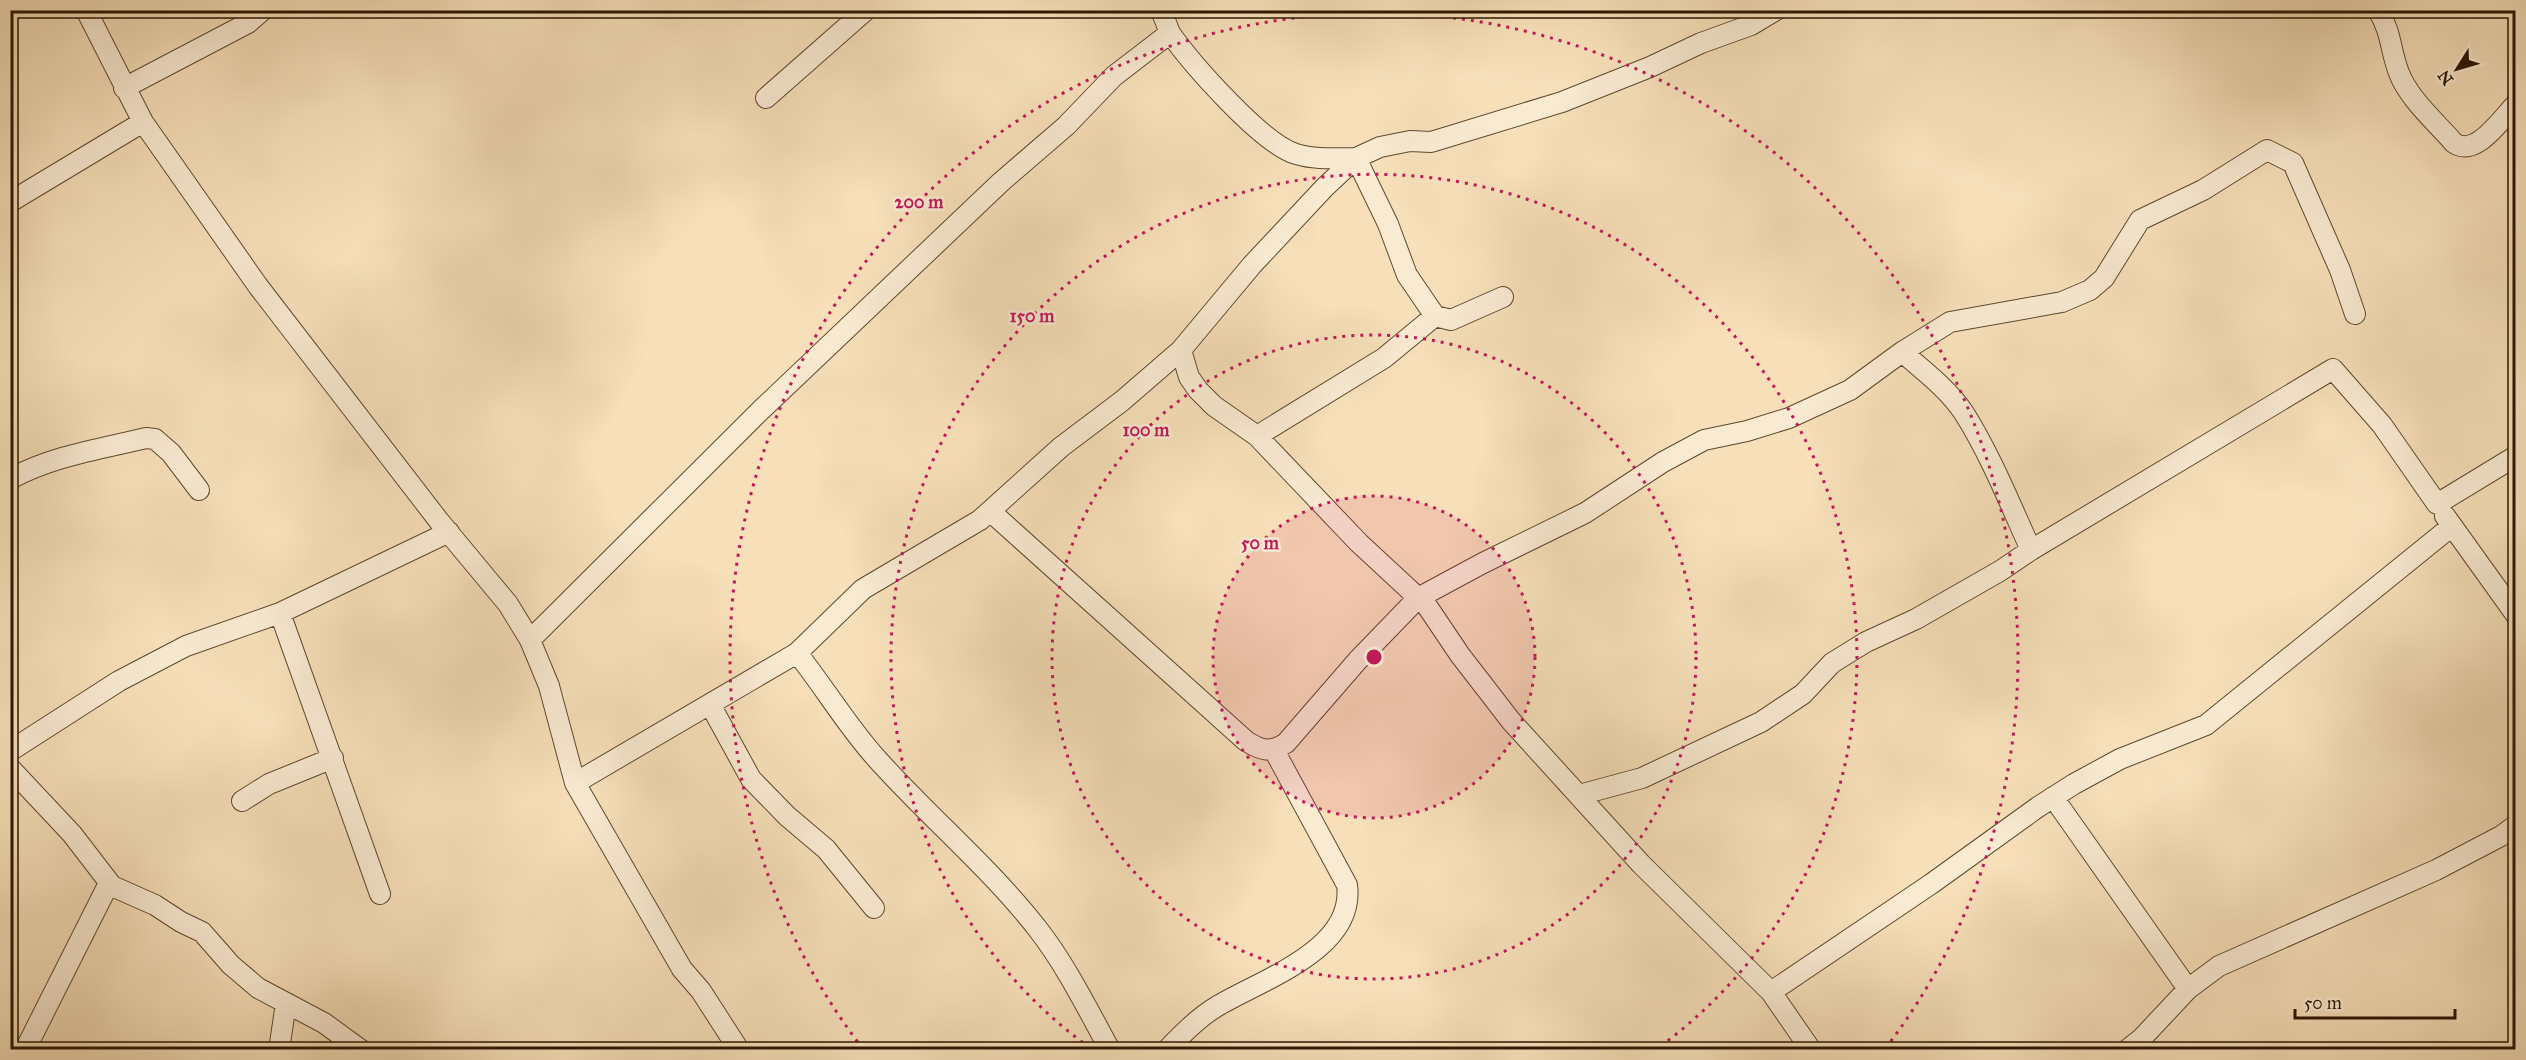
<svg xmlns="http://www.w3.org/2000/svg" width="2526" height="1060" font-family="'IM FELL Great Primer',serif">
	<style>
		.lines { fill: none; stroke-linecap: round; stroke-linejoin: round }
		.minor-casing { stroke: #5e482e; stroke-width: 22 }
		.minor { stroke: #f9ead2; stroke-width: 20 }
		.ring { fill: none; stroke: #c2185b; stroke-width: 3; stroke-dasharray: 3 6 }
		.centre { fill: #c2185b; stroke: #f9ead2; stroke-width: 3 }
		.ring-label { font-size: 18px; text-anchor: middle; font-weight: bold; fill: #c2185b; stroke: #f9ead2; stroke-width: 5; stroke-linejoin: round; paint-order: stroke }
	</style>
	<rect width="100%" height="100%" fill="#f6dfb9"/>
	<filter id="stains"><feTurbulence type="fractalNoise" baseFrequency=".00333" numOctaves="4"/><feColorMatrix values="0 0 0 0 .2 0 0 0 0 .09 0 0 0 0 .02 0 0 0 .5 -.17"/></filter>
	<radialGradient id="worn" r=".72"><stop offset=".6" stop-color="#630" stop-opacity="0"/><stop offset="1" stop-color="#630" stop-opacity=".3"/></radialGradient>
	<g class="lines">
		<defs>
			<path id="minor" d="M1161 10 1170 33
				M2378 10C2392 33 2390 50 2399 73 2409 99 2436 122 2454 143 2476 158 2501 119 2516 104
				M124 88 248 23 263 10
				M766 98 866 10
				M143 122 258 286 439 521 508 604 530 640 549 686 575 783 682 969 701 991 739 1050
				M10 202 143 122 86 10
				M1181 350 1189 377 1198 390 1214 406 1257 436 1359 543 1427 606 1460 655 1511 721 1641 864 1771 992 1811 1050
				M1902 352C1924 371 1948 389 1964 413 1991 456 2010 504 2031 550
				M1257 436 1384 358 1435 316
				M10 479C52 456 100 449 146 438L155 439 171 453 199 490
				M990 511 1246 741C1262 751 1270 753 1286 743L1358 660 1418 598 1483 563 1585 513 1663 462 1704 440 1747 431 1789 418 1850 390 1902 352 1950 322 2062 302 2090 290 2104 278 2140 220 2203 190 2267 150 2293 163 2340 270 2355 314
				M2445 516 2516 615
				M280 613 380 894
				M530 640 761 410 1001 182 1066 126 1114 76 1170 33C1191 63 1262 144 1296 154 1315 160 1336 158 1356 158L1388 224 1407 275 1435 316 1451 320 1503 297
				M797 653C825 688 847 726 877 759 929 817 989 867 1037 928 1066 965 1087 1008 1110 1050
				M711 706 751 779 787 816 826 849 874 908
				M10 751 119 681 186 646 280 613 449 532
				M10 768 72 834 112 886 155 905 181 922 202 932 231 965 258 988 324 1023 361 1050
				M575 783 797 653 863 589 980 520 1061 447 1122 401 1181 350 1252 265 1325 187 1356 158 1380 147 1410 141 1431 142 1562 102 1650 67 1701 43 1751 25 1776 10
				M1579 795 1642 778 1761 722 1803 694 1832 663 1866 642 1916 619 2000 571 2031 550 2333 369 2382 425 2437 504 2516 456
				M2053 797 2188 989
				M242 801 269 784 333 758
				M1771 992 1931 884 2038 807 2074 784 2120 759 2206 725 2452 526
				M25 1050 106 889 112 886
				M279 1050 286 1003
				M1167 1050C1181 1035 1199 1017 1216 1007 1260 980 1356 950 1347 885L1274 750
				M2127 1050 2142 1038 2188 989 2219 966 2436 870 2501 836 2516 825"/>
		</defs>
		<!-- minor casing -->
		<use href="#minor" class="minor-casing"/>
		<!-- minor -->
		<use href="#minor" class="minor"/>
	</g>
	<!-- distance rings -->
	<circle cx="1374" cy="657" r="161" fill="#c2185b" fill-opacity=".12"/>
	<g class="ring">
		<circle cx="1374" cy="657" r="161"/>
		<circle cx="1374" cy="657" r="322"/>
		<path d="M1090 1048A483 483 0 1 1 1658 1048"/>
		<path d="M863 1049A644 644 0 1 1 1885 1049"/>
	</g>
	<circle cx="1374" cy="657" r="9" class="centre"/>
	<g class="ring-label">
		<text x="919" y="208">200 m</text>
		<text x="1032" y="322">150 m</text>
		<text x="1146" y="436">100 m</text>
		<text x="1260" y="549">50 m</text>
	</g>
	<!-- margin -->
	<rect width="2526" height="1060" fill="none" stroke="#f6dfb9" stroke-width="36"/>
	<rect x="12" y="12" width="2502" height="1036" fill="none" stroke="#2c1600" stroke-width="3"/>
	<rect x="18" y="18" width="2490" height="1024" fill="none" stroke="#2c1600" stroke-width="1.5"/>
	<!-- north arrow -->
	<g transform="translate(2457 69) rotate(233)" stroke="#f9ead2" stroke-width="4.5" paint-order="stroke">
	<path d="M0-4.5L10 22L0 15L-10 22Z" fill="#2c1600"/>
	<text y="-9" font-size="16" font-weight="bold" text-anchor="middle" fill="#2c1600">N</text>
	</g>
	<!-- scale -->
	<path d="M2295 1009v9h160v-9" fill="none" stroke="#2c1600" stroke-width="3"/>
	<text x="2304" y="1009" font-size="18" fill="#2c1600" stroke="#f9ead2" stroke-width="4.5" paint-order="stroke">50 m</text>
	<rect width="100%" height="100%" filter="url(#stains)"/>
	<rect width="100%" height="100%" fill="url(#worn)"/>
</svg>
